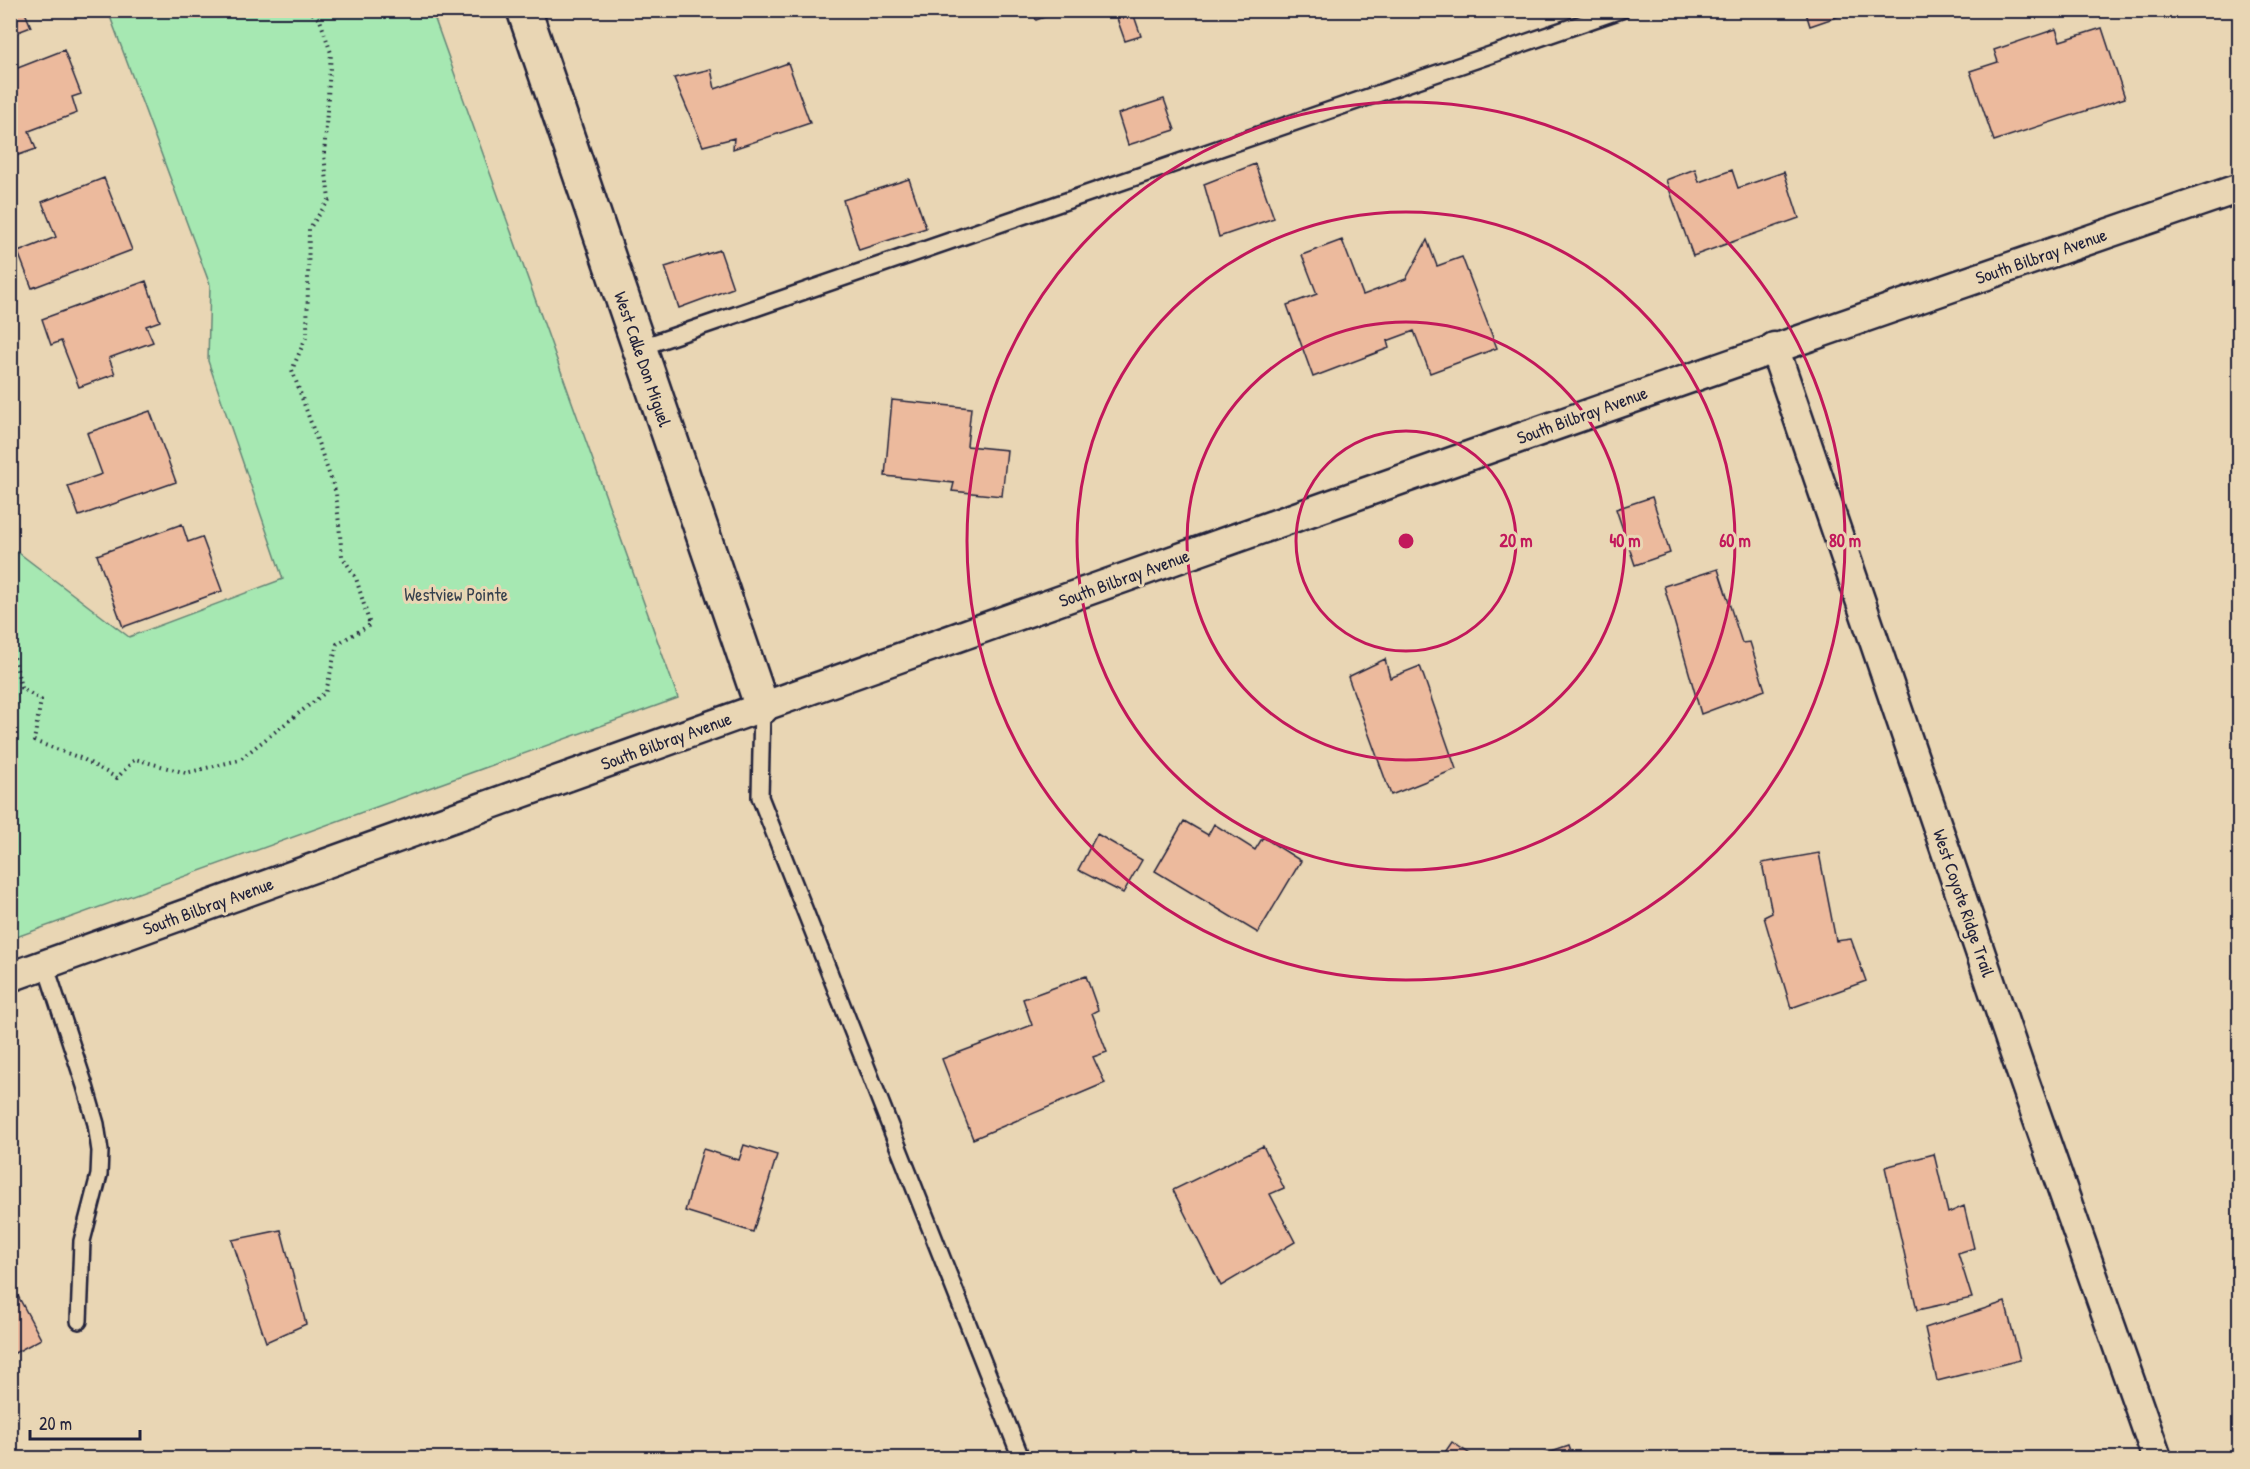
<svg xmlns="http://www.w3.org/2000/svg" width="2250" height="1469" font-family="'Patrick Hand',sans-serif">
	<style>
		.green { fill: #a6e8b2; stroke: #648576; stroke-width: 1.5 }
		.building { fill: #ecba9d; stroke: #22223b; stroke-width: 1.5 }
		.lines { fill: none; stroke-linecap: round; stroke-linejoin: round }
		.lane-casing { stroke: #22223b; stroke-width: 20 }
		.street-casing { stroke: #22223b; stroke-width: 33 }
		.secondary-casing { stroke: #22223b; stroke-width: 38 }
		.path { stroke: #22223b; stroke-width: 4; stroke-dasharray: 1.5 4.5; stroke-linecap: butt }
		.lane { stroke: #e9d6b4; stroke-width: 15 }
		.street { stroke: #e9d6b4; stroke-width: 28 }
		.secondary { stroke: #e9d6b4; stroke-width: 33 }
		.ring { fill: none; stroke: #c2185b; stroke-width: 3 }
		.labels { text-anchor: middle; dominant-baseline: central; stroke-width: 6; stroke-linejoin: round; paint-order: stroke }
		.street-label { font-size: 18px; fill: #22223b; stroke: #e9d6b4 }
		.park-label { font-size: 18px; fill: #36404d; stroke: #e9d6b4 }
		.centre { fill: #c2185b; stroke: #e9d6b4; stroke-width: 3 }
		.ring-label { font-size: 18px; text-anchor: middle; font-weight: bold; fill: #c2185b; stroke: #e9d6b4; stroke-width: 6; stroke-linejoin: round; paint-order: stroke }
	</style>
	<rect width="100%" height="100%" fill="#e9d6b4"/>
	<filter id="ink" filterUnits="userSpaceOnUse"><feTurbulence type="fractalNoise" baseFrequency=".0167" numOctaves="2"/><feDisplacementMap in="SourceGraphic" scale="12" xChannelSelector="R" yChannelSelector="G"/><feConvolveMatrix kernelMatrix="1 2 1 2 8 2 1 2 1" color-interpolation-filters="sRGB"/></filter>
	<g filter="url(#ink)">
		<!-- green -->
		<path class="green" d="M108 11H432L678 698 11 939V547L129 637 283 579 208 361 210 285Z"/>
		<!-- building -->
		<path class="building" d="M10 10H24L31 27 10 35Z
			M1033 10H1064L1036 20Z
			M1114 10H1132L1141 36 1125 41Z
			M1805 10H1844L1845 14 1810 26Z
			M2102 28 2125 98 1994 141 1970 71 1998 62 1994 50 2056 29 2060 41Z
			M64 50 81 94 72 97 77 113 29 131 36 149 10 158V71Z
			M788 63 810 123 733 149 734 138 703 146 674 78 711 69 715 89Z
			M1164 99 1175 130 1128 145 1118 114Z
			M1255 164 1274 218 1219 237 1204 184Z
			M1695 169 1699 182 1732 170 1738 188 1784 172 1799 218 1693 256 1666 180Z
			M104 178 132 250 32 288 18 252 56 237 42 202Z
			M909 179 926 228 859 250 843 200Z
			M1342 240 1363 295 1406 279 1427 240 1437 266 1462 257 1497 348 1430 373 1414 331 1387 341 1389 348 1313 377 1287 305 1317 294 1302 255Z
			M720 250 733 288 679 308 665 267Z
			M146 281 160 321 146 326 153 342 109 358 115 374 79 387 61 341 51 345 42 319Z
			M892 400 971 408 967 446 1007 450 1002 496 952 491 954 483 885 476Z
			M150 411 176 482 79 516 68 486 102 474 87 433Z
			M1652 497 1670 553 1635 565 1616 509Z
			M182 524 188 542 202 537 222 591 123 627 97 555Z
			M1718 569 1742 643 1750 642 1765 690 1701 714 1664 586Z
			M1385 659 1390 678 1420 666 1456 769 1391 795 1348 677Z
			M1184 821 1208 835 1214 824 1255 850 1263 837 1301 861 1258 933 1155 871Z
			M1097 834 1142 860 1123 893 1078 870Z
			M1819 853 1836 941 1851 939 1866 981 1791 1008 1764 917 1772 913 1762 863Z
			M1086 976 1098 1010 1092 1013 1107 1052 1093 1057 1105 1083 973 1139 942 1059 1032 1025 1023 999Z
			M744 1145 777 1155 753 1232 685 1211 703 1149 739 1160Z
			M1263 1146 1284 1188 1270 1194 1295 1242 1221 1286 1173 1190Z
			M1934 1154 1948 1213 1964 1206 1974 1248 1958 1253 1972 1298 1917 1310 1885 1167Z
			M281 1230 306 1324 266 1342 232 1240Z
			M10 1281 41 1339 11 1355 10 1354Z
			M2005 1302 2020 1360 1937 1381 1925 1328Z
			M1452 1442 1476 1458H1441Z
			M1569 1446 1573 1458H1534Z"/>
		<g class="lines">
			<defs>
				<path id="lane" d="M639 348 1621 10
					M762 707 760 797 1021 1458
					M45 964 85 1086 96 1124 100 1151 99 1175 82 1241 79 1321"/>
				<path id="street" d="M1774 347 2019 1066 2157 1458
					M10 977C752 710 1494 443 2240 188"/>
				<path id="secondary" d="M524 10 762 707"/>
			</defs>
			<!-- lane casing -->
			<use href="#lane" class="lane-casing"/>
			<!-- street casing -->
			<use href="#street" class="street-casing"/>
			<!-- secondary casing -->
			<use href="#secondary" class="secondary-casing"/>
			<!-- path -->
			<path class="path" d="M10 654 14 656 21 688 41 700 34 741 83 759 117 778 135 759 186 773 239 760 326 692 337 644 370 625 356 578 342 556 336 493 292 370 307 335 309 229 329 200 324 155 331 53 320 20 309 10"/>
			<!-- lane -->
			<use href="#lane" class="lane"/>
			<!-- street -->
			<use href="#street" class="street"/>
			<!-- secondary -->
			<use href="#secondary" class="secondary"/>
		</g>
	</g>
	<!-- distance rings -->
	<g class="ring">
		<circle cx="1406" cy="541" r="110"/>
		<circle cx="1406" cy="541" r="219"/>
		<circle cx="1406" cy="541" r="329"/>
		<circle cx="1406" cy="541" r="439"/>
	</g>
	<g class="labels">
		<!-- street labels -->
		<g class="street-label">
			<text transform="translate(2041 256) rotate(-19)">South Bilbray Avenue</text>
			<text transform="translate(643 359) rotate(71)">West Calle Don Miguel</text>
			<text transform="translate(1582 415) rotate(-20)">South Bilbray Avenue</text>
			<text transform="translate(1124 578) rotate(-20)">South Bilbray Avenue</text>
			<text transform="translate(666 741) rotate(-20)">South Bilbray Avenue</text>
			<text transform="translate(1964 903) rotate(71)">West Coyote Ridge Trail</text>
			<text transform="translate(208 906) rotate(-20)">South Bilbray Avenue</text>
		</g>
		<!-- park labels -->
		<g class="park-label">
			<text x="456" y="594">Westview Pointe</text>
		</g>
	</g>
	<circle cx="1406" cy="541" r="9" class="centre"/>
	<g class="ring-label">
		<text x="1516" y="547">20 m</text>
		<text x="1625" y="547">40 m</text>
		<text x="1735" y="547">60 m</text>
		<text x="1845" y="547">80 m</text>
	</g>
	<!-- margin -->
	<rect width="2250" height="1469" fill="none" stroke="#e9d6b4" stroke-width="36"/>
	<rect x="18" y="18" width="2214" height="1433" fill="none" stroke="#22223b" stroke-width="2" filter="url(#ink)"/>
	<!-- scale -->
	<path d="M30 1430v9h110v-9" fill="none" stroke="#22223b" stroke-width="3"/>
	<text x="39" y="1430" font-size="18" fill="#22223b" stroke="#e9d6b4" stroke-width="4.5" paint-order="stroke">20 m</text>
</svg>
